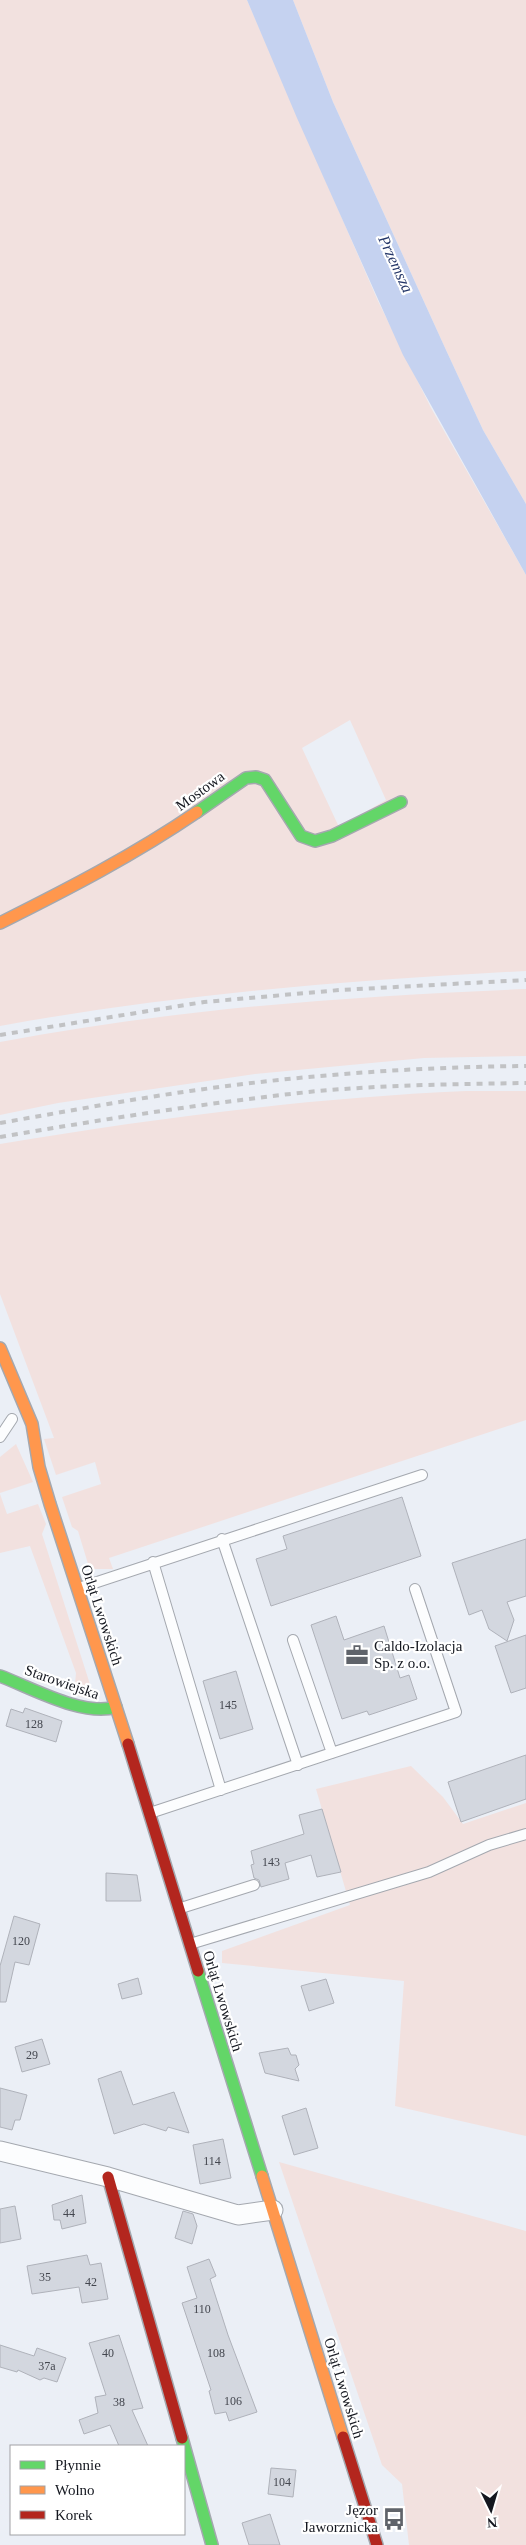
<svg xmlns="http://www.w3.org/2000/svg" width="526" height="2545" font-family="'Times New Roman',serif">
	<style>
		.green { fill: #f2e1df; fill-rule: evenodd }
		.water { fill: #c5d2f0 }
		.building { fill: #d3d7df; stroke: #afb2ba }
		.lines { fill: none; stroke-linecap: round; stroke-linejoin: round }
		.lane-casing { stroke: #a4a8af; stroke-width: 12 }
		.street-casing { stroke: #a4a8af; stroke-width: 21 }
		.fast-casing { stroke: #a4a8af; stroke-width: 14 }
		.slow-casing { stroke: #a4a8af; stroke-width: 14 }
		.jam-casing { stroke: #a4a8af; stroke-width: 14 }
		.lane { stroke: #fcfdfe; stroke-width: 10 }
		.street { stroke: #fcfdfe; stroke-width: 19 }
		.fast { stroke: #63d668; stroke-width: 11 }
		.slow { stroke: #ff974d; stroke-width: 11 }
		.jam { stroke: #b3261e; stroke-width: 11 }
		.rail { stroke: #c1c2c4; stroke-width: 4; stroke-dasharray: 6 6; stroke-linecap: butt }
		.labels { text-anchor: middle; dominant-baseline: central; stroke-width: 4.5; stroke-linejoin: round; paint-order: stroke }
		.number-label { font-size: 12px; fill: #44474f }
		.street-label { font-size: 15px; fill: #14171f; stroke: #fff }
		.poi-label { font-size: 15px; fill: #14171f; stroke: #fff; text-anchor: start }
		.water-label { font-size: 16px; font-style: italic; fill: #243668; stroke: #fff }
	</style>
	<rect width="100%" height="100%" fill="#ebeff6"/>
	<!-- green -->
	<path class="green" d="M0 0H247L378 301 431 408 526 575V971C349 980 174 994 0 1026ZM350 720 386 800 339 827 302 748Z
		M293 0H526V504L483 430 446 350 333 102Z
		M526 989V1056L424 1058 255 1074 58 1103 0 1115V1042C174 1009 350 996 526 989Z
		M466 1091H526V1420L109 1558 113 1569H93L89 1567 78 1531 72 1527 62 1497 101 1484 95 1462 56 1475 44 1439 54 1438 0 1294V1144C155 1118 309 1098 466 1091Z
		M16 1444 33 1482 0 1493V1457Z
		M0 1494 7 1514 38 1504 46 1524 42 1534 95 1700 74 1695 76 1673 30 1546 0 1553Z
		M411 1766 443 1797 463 1824 526 1803V2136L395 2106 404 1981 222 1963V1951L350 1905 316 1789Z
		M279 2162 526 2231V2545H409L402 2484 382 2465Z"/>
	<!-- water -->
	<path class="water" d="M247 0H293L333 102 446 350 483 430 526 504V575L403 355 297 118Z"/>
	<!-- building -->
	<path class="building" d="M402 1497 421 1556 271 1606 256 1559 287 1549 283 1536Z
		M526 1539V1596L507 1602 514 1620 507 1641 489 1629 482 1610 469 1615 452 1563Z
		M336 1616 344 1640 384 1626 400 1678 409 1675 417 1699 369 1715 367 1711 342 1719 311 1625Z
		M526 1635V1688L511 1693 495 1646Z
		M236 1671 253 1729 220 1739 203 1681Z
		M25 1708 62 1721 56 1742 6 1726 11 1709 23 1713Z
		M526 1755V1799L461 1822 448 1782Z
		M322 1809 341 1872 317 1877 311 1855 285 1863 289 1879 261 1887 259 1880 254 1878 251 1865 254 1864 251 1851 304 1834 299 1815Z
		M106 1873 137 1875 141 1901H106Z
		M14 1916 40 1924 29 1965 15 1962 6 2002H0V1966Z
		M138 1978 142 1994 122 1999 118 1984Z
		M326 1979 334 2003 309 2011 301 1986Z
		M42 2039 50 2064 22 2072 15 2047Z
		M288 2048 291 2055H296L299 2065 295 2069 299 2081 265 2073 259 2053Z
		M121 2071 133 2105 174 2092 189 2133 168 2127 166 2131 144 2124 114 2134 98 2079Z
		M0 2088 27 2095 20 2120H15L12 2130 0 2127Z
		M306 2108 318 2148 294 2155 282 2116Z
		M223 2139 231 2178 200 2184 193 2145Z
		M82 2195 86 2223 62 2229 60 2220H54L52 2205Z
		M15 2206 21 2239 0 2243V2209Z
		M183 2211 193 2214 197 2226 192 2244 175 2238Z
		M87 2255 90 2265 101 2263 108 2299 82 2303 79 2287 32 2294 27 2266Z
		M209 2259 216 2276 210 2279 228 2335 257 2412 229 2421 226 2412 215 2414 209 2391 211 2390 182 2303 197 2298 187 2267Z
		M119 2335 143 2408 132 2410 148 2446H119L110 2425 84 2434 79 2420 98 2413 95 2397 106 2395 89 2343Z
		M0 2345 34 2356 37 2348 66 2358 57 2382 44 2378 40 2380 18 2370 17 2372 0 2367Z
		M271 2468 296 2470 293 2497 268 2494Z
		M270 2514 280 2545H249L242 2523Z"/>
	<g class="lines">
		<defs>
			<path id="lane" d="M0 1437 12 1419
				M222 1539 298 1765
				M153 1562 221 1790
				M79 1588 422 1475
				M293 1640 332 1753
				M150 1813 456 1712 415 1589
				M181 1908 254 1885
				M190 1944 429 1872 489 1845 526 1834"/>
			<path id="street" d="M0 2151 108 2177 238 2215 273 2210"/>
			<path id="fast" d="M197 812 246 778 256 777 265 780 301 836 315 841 332 836 401 802
				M0 1676C32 1688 83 1717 116 1707
				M198 1971 262 2176
				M182 2438 212 2545"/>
			<path id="slow" d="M0 923C68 889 134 855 197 812
				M0 1348 32 1424 39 1467 50 1504 128 1744
				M262 2176 343 2437"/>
			<path id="jam" d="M128 1744 198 1971
				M108 2177 182 2438
				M343 2437 377 2545"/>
		</defs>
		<!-- lane casing -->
		<use href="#lane" class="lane-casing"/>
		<!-- street casing -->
		<use href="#street" class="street-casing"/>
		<!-- fast casing -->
		<use href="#fast" class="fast-casing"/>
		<!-- slow casing -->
		<use href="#slow" class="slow-casing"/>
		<!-- jam casing -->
		<use href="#jam" class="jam-casing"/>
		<!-- lane -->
		<use href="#lane" class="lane"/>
		<!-- street -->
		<use href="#street" class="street"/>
		<!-- fast -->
		<use href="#fast" class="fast"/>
		<!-- slow -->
		<use href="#slow" class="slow"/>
		<!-- jam -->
		<use href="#jam" class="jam"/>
		<!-- rail -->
		<path class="rail" d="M0 1035 204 1002 340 990 526 980
			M0 1123C63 1112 127 1100 190 1091 302 1075 414 1067 526 1066
			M0 1137C106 1119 211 1102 318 1091 387 1085 457 1084 526 1083"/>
	</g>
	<!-- icons -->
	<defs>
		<symbol id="office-bare" viewBox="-9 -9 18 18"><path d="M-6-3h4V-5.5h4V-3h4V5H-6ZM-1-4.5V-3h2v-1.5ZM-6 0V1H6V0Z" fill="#5f636a" stroke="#fff" stroke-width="2.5" paint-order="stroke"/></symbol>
		<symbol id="bus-bare" viewBox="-9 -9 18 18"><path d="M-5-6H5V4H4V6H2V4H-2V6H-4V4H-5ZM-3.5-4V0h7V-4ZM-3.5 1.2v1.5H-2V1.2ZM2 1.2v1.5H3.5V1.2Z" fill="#5f636a" stroke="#fff" stroke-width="2.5" paint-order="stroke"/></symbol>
	</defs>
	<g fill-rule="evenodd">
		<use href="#office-bare" x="341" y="1639" width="32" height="32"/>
		<use href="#bus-bare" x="378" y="2503" width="32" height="32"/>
	</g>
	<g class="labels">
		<!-- number labels -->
		<g class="number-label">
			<text x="228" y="1705">145</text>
			<text x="34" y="1724">128</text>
			<text x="271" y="1862">143</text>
			<text x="21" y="1941">120</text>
			<text x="32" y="2055">29</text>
			<text x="212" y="2161">114</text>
			<text x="69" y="2213">44</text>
			<text x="45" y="2277">35</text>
			<text x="91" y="2282">42</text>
			<text x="202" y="2309">110</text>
			<text x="108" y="2353">40</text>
			<text x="216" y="2353">108</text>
			<text x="47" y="2366">37a</text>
			<text x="233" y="2401">106</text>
			<text x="119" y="2402">38</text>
			<text x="282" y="2482">104</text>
		</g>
		<!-- street labels -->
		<g class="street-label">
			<text transform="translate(200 791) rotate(-36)">Mostowa</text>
			<text transform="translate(102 1615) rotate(72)">Orląt Lwowskich</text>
			<text transform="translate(62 1682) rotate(19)">Starowiejska</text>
			<text transform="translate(223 2001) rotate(73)">Orląt Lwowskich</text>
			<text transform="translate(344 2388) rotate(73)">Orląt Lwowskich</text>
		</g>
		<!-- poi labels -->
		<g class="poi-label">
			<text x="374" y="1646">Caldo-Izolacja<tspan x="374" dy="17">Sp. z o.o.</tspan></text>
			<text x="378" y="2510" text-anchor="end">Jęzor<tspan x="378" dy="17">Jaworznicka</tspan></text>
		</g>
		<!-- water labels -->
		<g class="water-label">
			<text transform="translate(396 264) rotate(65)">Przemsza</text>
		</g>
	</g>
	<!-- legend -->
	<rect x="10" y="2445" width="175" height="90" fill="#ffffff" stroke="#a1a2a5"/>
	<rect x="20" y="2461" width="25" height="8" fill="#63d668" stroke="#a1a2a5"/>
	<text x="55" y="2470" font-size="15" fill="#14171f">Płynnie</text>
	<rect x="20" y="2486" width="25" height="8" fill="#ff974d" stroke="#a1a2a5"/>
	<text x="55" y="2495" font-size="15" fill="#14171f">Wolno</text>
	<rect x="20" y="2511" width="25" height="8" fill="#b3261e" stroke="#a1a2a5"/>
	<text x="55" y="2520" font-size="15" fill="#14171f">Korek</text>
	<!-- north arrow -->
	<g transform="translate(491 2510) rotate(175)" stroke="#ffffff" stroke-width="4" paint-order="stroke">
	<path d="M0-4L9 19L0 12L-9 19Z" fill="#14171f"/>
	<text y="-8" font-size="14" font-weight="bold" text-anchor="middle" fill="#14171f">N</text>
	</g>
</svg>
